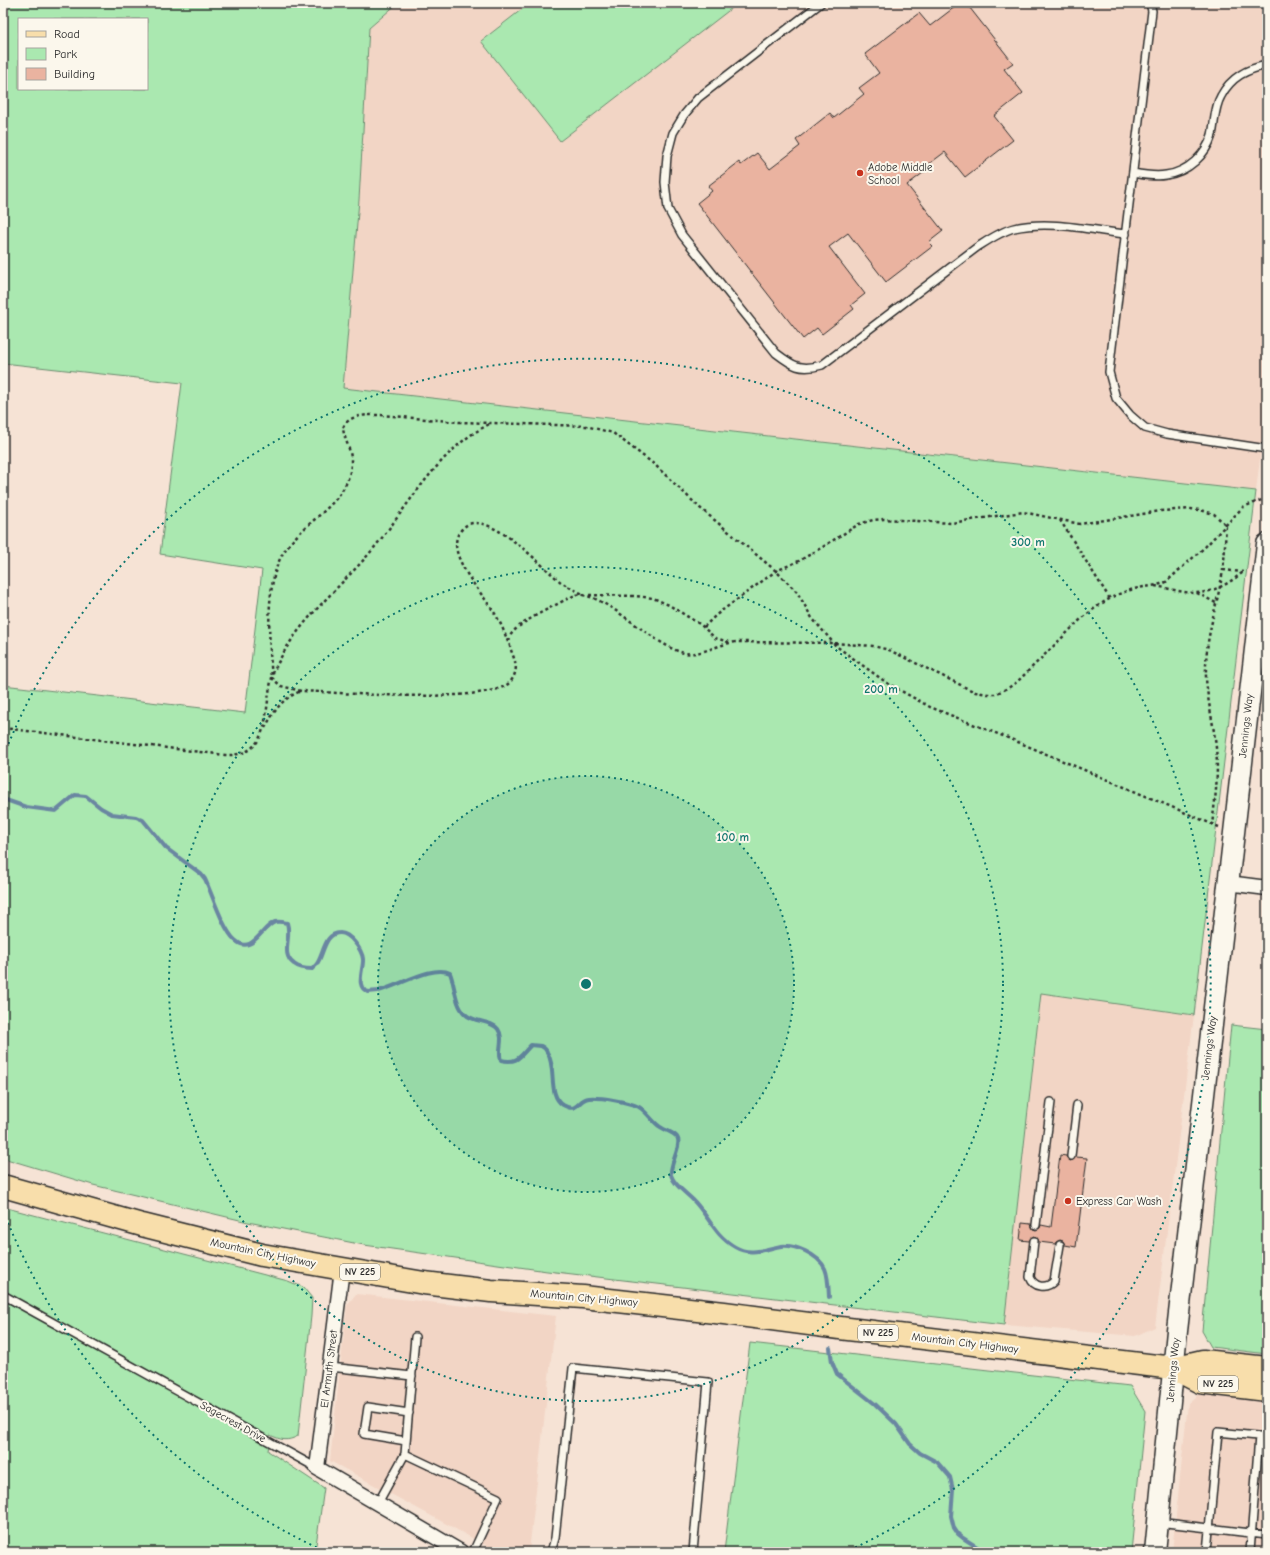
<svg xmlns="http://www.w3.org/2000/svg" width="1270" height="1555" font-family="'Comic Neue',sans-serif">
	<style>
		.built { fill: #f2d5c5 }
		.green { fill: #aae8b0; stroke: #6a8a6e; fill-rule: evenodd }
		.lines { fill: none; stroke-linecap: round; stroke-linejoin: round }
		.stream { stroke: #6b86a1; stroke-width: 4 }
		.building { fill: #eab3a0; stroke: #2b2b2b }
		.lane-casing { stroke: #2b2b2b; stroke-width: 10 }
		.street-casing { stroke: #2b2b2b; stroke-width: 17 }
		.secondary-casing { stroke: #2b2b2b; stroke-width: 23 }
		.primary-casing { stroke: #2b2b2b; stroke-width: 25 }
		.path { stroke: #2b2b2b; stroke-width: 2.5; stroke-dasharray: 3 3; stroke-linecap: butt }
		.lane { stroke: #fbf7ec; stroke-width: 7 }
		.street { stroke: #fbf7ec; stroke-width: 14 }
		.secondary { stroke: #fbf7ec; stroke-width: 20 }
		.primary { stroke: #f8deab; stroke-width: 22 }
		.ring { fill: none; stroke: #0f766e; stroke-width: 2; stroke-dasharray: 2 4 }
		.poi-dot { fill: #c8321e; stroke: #fbf7ec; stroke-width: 1.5 }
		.labels { text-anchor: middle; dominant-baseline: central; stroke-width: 4; stroke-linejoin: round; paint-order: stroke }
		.shield { fill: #fbf7ec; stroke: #696865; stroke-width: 1 }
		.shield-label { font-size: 10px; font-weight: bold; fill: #2b2b2b }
		.poi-label { font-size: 11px; fill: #2b2b2b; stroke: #fbf7ec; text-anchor: start }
		.street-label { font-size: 11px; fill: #2b2b2b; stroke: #fbf7ec }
		.centre { fill: #0f766e; stroke: #fbf7ec; stroke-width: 2 }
		.ring-label { font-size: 12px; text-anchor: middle; font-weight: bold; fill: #0f766e; stroke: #fbf7ec; stroke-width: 4; stroke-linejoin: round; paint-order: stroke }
	</style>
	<rect width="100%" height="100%" fill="#f6e3d5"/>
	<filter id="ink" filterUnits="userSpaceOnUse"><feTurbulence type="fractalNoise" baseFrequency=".025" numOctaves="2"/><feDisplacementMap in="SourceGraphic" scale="8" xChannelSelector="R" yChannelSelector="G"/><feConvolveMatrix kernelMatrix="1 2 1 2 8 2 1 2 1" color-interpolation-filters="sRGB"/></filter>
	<g filter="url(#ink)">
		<!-- built -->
		<path class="built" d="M398 3H1267V401L1256 491 343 388 359 200 369 28Z
			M1041 993 1194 1015 1155 1327 1135 1336 1004 1325Z
			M356 1294 556 1316 529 1552H498L330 1461 347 1305Z
			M1201 1392 1267 1399V1552H1172L1188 1403Z"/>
		<!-- green -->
		<path class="green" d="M3 3H398L369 28 359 200 343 388 1256 491 1194 1015 1041 993 1004 1325 547 1271 364 1245 248 1222 93 1185 3 1158V685L245 713 262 570 160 554 182 383 3 363ZM19 19H147V89H19Z
			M530 3H728L732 8 560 141 481 41Z
			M1231 1025 1267 1029V1354L1211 1347 1202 1331Z
			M3 1207 288 1281 303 1287 312 1298 311 1316 298 1436C287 1442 281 1440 270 1435L268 1451 324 1488 315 1552H3Z
			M750 1343 1130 1386 1145 1411 1131 1552H724Z"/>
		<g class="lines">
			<!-- stream -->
			<path class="stream" d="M3 799 26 807 56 811 75 795 86 796 101 808 112 814 136 817 143 820 166 848 201 874 205 879C212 894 223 929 235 940 252 956 261 927 275 922 279 921 283 922 287 923 292 938 280 954 294 964 299 968 305 969 312 969 314 967 317 965 318 962 324 952 325 933 340 933 350 933 362 950 363 959 364 968 354 989 369 992 371 992 375 991 378 991 397 987 433 964 450 973 455 985 455 1005 465 1014 474 1023 491 1020 498 1029 505 1039 497 1050 501 1060 518 1064 520 1056 531 1045L541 1046C543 1047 546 1049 547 1052 557 1067 547 1095 563 1105 579 1114 577 1099 589 1098 600 1097 629 1102 639 1107 647 1112 652 1121 659 1126 664 1130 673 1132 677 1137 683 1145 669 1164 671 1175 674 1185 685 1192 693 1200 708 1215 714 1235 735 1247 750 1256 765 1249 781 1246 789 1245 798 1248 805 1251 828 1262 828 1273 829 1297
				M830 1348 832 1362 837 1374 875 1404 896 1424 910 1444 920 1453 937 1462 950 1477 953 1490 951 1516 954 1528 958 1534 963 1538 985 1552"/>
		</g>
		<!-- building -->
		<path class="building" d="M960 3H966L1013 63 1004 69 1023 93 994 116 1013 140 965 177 945 152 925 167 927 170 907 185 943 231 929 242 933 246 886 282 848 233 829 247 865 294 851 305 854 309 822 334 817 328 803 339 697 203 712 191 708 186 739 162 741 165 757 153 770 169 800 146 796 140 830 113 834 118 864 94 859 88 879 73 865 54 919 13 930 26Z
			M1060 1155 1066 1156 1067 1158 1070 1161 1073 1160 1076 1157 1087 1158 1076 1247 1065 1245 1063 1241 1060 1240 1056 1242 1055 1244 1039 1242 1038 1239 1035 1236 1032 1237 1029 1241 1020 1240 1022 1223 1031 1224 1033 1229 1036 1230 1040 1228 1041 1225 1051 1227Z"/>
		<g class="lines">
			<defs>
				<path id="lane" d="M821 3 698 98 684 115 673 133 667 156 665 182 668 209 682 235 776 353C793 366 800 371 822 365L976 248C987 241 1001 231 1014 228 1050 220 1090 230 1126 234
					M1150 3 1152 11 1109 372 1116 398 1130 415 1145 428 1167 434 1267 449
					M1133 173C1144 175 1155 177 1166 175 1188 172 1206 155 1212 135 1215 122 1214 108 1221 96 1231 77 1247 69 1267 65
					M1071 1156 1077 1105
					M1036 1225 1051 1102
					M1034 1241 1030 1277C1034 1288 1047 1289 1054 1281L1060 1245
					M3 1295 317 1468
					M330 1367 412 1376
					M406 1441 364 1434 368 1407 409 1413
					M405 1454 415 1337
					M378 1503 405 1454 498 1498 473 1552
					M1158 1522 1267 1535
					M551 1552 555 1538 573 1368 708 1382 693 1552
					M1207 1552 1218 1432 1267 1437
					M1250 1552 1259 1436"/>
				<path id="street" d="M1228 883 1267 888
					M342 1269 317 1468 461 1552"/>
				<path id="secondary" d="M1155 1552 1177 1331 1267 544"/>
				<path id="primary" d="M3 1186 142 1225 262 1255 424 1283 491 1291 583 1297 724 1313 840 1328 1173 1368 1200 1382 1267 1390
					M1173 1368 1203 1361 1267 1368"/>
			</defs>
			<!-- lane casing -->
			<use href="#lane" class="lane-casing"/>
			<!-- street casing -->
			<use href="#street" class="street-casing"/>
			<!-- secondary casing -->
			<use href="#secondary" class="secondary-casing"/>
			<!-- primary casing -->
			<use href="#primary" class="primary-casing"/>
			<!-- path -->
			<path class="path" d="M1060 520 1110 599
				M1223 570 1243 572
				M1155 586C1168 588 1183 593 1195 593 1213 593 1230 583 1243 572
				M1197 593 1216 603
				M589 595 635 596 653 598 669 605 701 625 715 638 729 642
				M704 627 716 615 776 571 799 561 821 548 859 524 873 520 884 519 951 523 1023 512 1080 524 1161 511 1190 509 1200 510 1214 514 1226 525C1225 540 1225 556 1223 570 1218 603 1206 634 1206 667 1205 691 1212 715 1215 739 1219 768 1216 796 1212 824
				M508 642C504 631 499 619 492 609 480 591 465 576 458 555 455 546 455 536 462 529 484 503 543 568 561 582 568 587 575 590 583 594
				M3 728 225 755C273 757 263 709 272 678 273 672 276 666 279 661 300 620 338 589 368 555 400 518 425 472 463 441 471 434 481 429 491 423
				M265 728C275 710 281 699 301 691
				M1219 827 1018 742 930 707 887 683 836 646 812 618 797 592 776 571 700 508 655 465 613 433 586 426 459 422 381 415C368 415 348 414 343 428 344 439 351 449 351 460 352 505 299 521 281 557 265 587 269 644 272 678L281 686 301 691C335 692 494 706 511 681 524 663 506 652 510 637 512 625 562 602 575 595 603 590 653 646 684 653 702 656 719 643 737 642L833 643 873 646 889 650 975 692 988 694H995L1008 688 1017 682 1079 621C1096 606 1116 592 1139 588 1148 586 1157 586 1166 582L1205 547 1243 507 1267 498"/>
			<!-- lane -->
			<use href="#lane" class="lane"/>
			<!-- street -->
			<use href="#street" class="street"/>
			<!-- secondary -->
			<use href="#secondary" class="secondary"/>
			<!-- primary -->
			<use href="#primary" class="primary"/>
		</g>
	</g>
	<!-- distance rings -->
	<circle cx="586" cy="984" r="208" fill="#0f766e" fill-opacity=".12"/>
	<g class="ring">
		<circle cx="586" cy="984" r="208"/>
		<circle cx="586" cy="984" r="417"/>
		<path d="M322 1550A625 625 0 0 1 4 1213M4 755A625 625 0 1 1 850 1550"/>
	</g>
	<!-- markers -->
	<g class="poi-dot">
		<circle cx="860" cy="173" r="4"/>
		<circle cx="1068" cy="1201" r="4"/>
	</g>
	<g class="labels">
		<!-- shield labels -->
		<g class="shield">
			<rect x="340" y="1264" width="40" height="16" rx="3"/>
			<rect x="858" y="1325" width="40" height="16" rx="3"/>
			<rect x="1198" y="1376" width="40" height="16" rx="3"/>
		</g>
		<g class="shield-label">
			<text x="360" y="1272">NV 225</text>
			<text x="878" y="1333">NV 225</text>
			<text x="1218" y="1384">NV 225</text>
		</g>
		<!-- poi labels -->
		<g class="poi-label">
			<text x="868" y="167">Adobe Middle<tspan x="868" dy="13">School</tspan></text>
			<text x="1076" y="1201">Express Car Wash</text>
		</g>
		<!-- street labels -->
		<g class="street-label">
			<text transform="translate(1246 726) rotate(-84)">Jennings Way</text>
			<text transform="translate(1209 1048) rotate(-83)">Jennings Way</text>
			<text transform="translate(263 1253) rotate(12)">Mountain City Highway</text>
			<text transform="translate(584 1298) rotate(5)">Mountain City Highway</text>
			<text transform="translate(965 1343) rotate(7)">Mountain City Highway</text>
			<text transform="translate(329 1369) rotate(-83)">El Armuth Street</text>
			<text transform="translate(1173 1370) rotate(-85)">Jennings Way</text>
			<text transform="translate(233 1422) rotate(29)">Sagecrest Drive</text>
		</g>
	</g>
	<circle cx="586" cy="984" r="6" class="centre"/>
	<g class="ring-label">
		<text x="1028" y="546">300 m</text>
		<text x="881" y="693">200 m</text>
		<text x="733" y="841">100 m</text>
	</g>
	<!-- margin -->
	<rect width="1270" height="1555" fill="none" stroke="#fbf7ec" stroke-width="16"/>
	<rect x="8" y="8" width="1254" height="1539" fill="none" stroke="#2b2b2b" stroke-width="1.5" filter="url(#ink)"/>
	<!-- legend -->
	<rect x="18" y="18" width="130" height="72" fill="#fbf7ec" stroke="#a8a59f"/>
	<rect x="26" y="31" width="20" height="6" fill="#f8deab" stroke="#a8a59f"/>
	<text x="54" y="38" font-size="12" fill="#2b2b2b">Road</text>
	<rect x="26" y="48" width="20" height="12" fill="#aae8b0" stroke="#a8a59f"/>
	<text x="54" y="58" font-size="12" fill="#2b2b2b">Park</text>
	<rect x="26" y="68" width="20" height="12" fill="#eab3a0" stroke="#a8a59f"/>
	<text x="54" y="78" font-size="12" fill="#2b2b2b">Building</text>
</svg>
